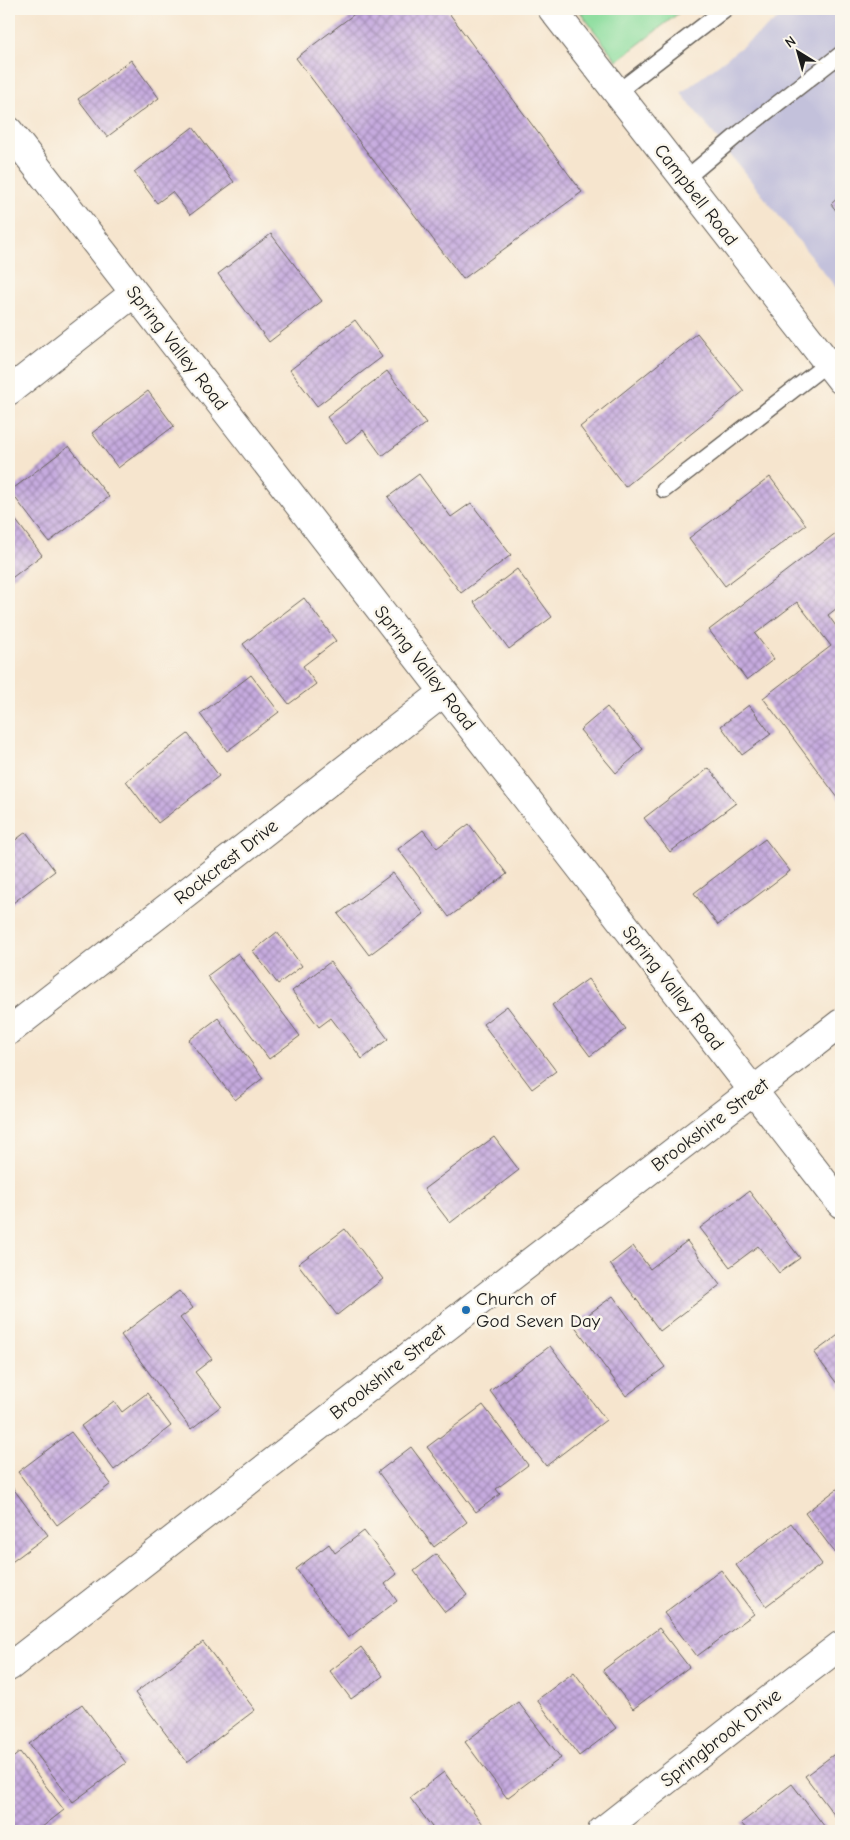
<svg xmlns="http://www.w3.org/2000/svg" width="850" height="1840" font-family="'Comic Neue',sans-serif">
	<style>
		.industrial { fill: #c3c1db }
		.green { fill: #8bdd9d; stroke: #547c5c }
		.building { fill: url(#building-cross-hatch) }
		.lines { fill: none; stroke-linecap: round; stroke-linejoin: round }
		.service-casing { stroke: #68625a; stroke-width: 18 }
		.minor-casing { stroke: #68625a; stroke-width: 30 }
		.tertiary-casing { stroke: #68625a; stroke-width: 30 }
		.service { stroke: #fff; stroke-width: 15 }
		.minor { stroke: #fff; stroke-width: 28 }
		.tertiary { stroke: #fff; stroke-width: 28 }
		.poi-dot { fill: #1f6fb2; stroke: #fbf7ec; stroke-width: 2 }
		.labels { text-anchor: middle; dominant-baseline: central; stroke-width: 5; stroke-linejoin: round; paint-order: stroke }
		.street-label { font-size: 19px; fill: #1c1c1c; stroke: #fbf7ec }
		.poi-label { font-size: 19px; fill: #1c1c1c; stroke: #fbf7ec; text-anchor: start }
	</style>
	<defs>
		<pattern id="building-cross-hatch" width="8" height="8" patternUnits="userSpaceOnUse" patternTransform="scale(1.25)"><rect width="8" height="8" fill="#c6abdf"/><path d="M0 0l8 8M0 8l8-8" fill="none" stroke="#a08ab4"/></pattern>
	</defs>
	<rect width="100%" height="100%" fill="#fbf7ec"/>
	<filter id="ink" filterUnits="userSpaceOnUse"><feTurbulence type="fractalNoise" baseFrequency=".02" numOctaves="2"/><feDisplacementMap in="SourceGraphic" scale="10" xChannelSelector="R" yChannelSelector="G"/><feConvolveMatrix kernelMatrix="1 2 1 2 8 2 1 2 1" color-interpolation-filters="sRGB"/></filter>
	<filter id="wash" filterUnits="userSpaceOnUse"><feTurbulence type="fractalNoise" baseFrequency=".0096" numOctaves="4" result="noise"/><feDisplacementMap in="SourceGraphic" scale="20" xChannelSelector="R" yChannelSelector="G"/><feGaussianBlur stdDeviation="1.12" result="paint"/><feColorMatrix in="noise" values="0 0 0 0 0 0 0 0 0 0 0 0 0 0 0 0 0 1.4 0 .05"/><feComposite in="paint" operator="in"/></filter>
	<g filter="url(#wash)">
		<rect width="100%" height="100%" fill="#f6e5ce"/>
		<!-- industrial -->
		<path class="industrial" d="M791 9H841V294L681 93Z"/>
		<!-- green -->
		<path class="green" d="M578 9H684L617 61Z"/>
		<g id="blocks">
			<!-- building -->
			<path class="building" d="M361 9H446L582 192 463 279 296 58Z
				M131 60 159 98 107 137 78 99Z
				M193 127 234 182 190 215 172 192 157 203 134 172Z
				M841 195V217L831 204Z
				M271 234 322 301 269 342 218 274Z
				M355 320 382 357 317 406 290 370Z
				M697 333 744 391 625 487 580 427Z
				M387 371 426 423 382 456 363 430 346 443 327 417Z
				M148 391 174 426 118 468 92 433Z
				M69 446 109 497 49 542 10 491Z
				M419 474 451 517 471 503 511 555 461 593 388 497Z
				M770 477 806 525 725 586 689 538Z
				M9 511 42 555 9 580Z
				M841 529V605L828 615 841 633V802L763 698 831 646 797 602 755 634 774 659 747 680 709 630Z
				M517 569 552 617 509 649 474 602Z
				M304 598 336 641 303 666 316 684 289 704 243 644Z
				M251 675 279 712 227 751 200 714Z
				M749 705 771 734 742 755 721 726Z
				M607 707 643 749 616 773 580 730Z
				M188 734 219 776 158 823 126 781Z
				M709 768 736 803 670 852 644 818Z
				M469 824 507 874 449 917 398 849 423 830 437 848Z
				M26 832 55 871 9 906V845Z
				M765 839 790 871 718 925 694 893Z
				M393 873 424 914 369 955 338 914Z
				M277 932 302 966 278 984 253 951Z
				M238 953 300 1036 269 1059 207 976Z
				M330 962 388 1039 362 1059 331 1018 319 1027 292 991Z
				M588 979 626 1029 590 1056 552 1005Z
				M507 1006 556 1071 532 1089 483 1024Z
				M218 1018 263 1078 235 1100 189 1040Z
				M494 1137 519 1170 450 1223 424 1189Z
				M749 1191 800 1258 779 1273 758 1246 730 1267 700 1228Z
				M345 1229 383 1279 337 1315 298 1264Z
				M687 1241 720 1285 660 1331 610 1264 633 1246 650 1269Z
				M179 1291 193 1308 180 1318 212 1359 195 1372 221 1406 191 1429 121 1335Z
				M613 1296 665 1367 626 1396 574 1325Z
				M841 1333V1389L814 1353Z
				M550 1346 606 1420 546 1466 490 1391Z
				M147 1393 171 1426 114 1470 81 1426 114 1401 122 1412Z
				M483 1405 528 1465 496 1489 500 1494 476 1512 427 1447Z
				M71 1432 111 1484 57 1525 18 1472Z
				M411 1447 467 1522 434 1547 378 1472Z
				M9 1483 48 1535 9 1564Z
				M841 1486V1550L836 1554 805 1513Z
				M791 1523 822 1564 766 1606 736 1565Z
				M364 1531 397 1574 385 1584 397 1601 348 1638 296 1569 329 1544 335 1553Z
				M436 1554 467 1595 445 1612 414 1571Z
				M721 1570 754 1614 697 1656 664 1613Z
				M659 1628 689 1667 633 1709 603 1670Z
				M203 1642 255 1710 187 1762 135 1693Z
				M361 1647 383 1676 351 1699 330 1671Z
				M574 1672 616 1728 579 1756 537 1700Z
				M518 1702 561 1758 507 1798 465 1742Z
				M82 1704 126 1763 73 1802 29 1744Z
				M841 1749V1824L805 1776Z
				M20 1752 64 1810 37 1831H9V1761Z
				M444 1772 483 1824 474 1831H435L410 1798Z
				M792 1784 828 1831H748L741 1823Z
				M412 1826 416 1831H405Z"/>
		</g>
	</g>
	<g filter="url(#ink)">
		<use href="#blocks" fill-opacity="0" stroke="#68625a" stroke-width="1"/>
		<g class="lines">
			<defs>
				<path id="service" d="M616 93 725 9
					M684 180 741 132 841 54
					M664 490 828 363"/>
				<path id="minor" d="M9 131 841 1204
					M9 391 134 293
					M9 1031 444 692
					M9 1667 489 1294 841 1023
					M602 1831 774 1696 841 1645"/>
				<path id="tertiary" d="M552 9 841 380"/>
			</defs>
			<!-- service casing -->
			<use href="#service" class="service-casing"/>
			<!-- minor casing -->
			<use href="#minor" class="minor-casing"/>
			<!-- tertiary casing -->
			<use href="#tertiary" class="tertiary-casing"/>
			<!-- service -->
			<use href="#service" class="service"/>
			<!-- minor -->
			<use href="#minor" class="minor"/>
			<!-- tertiary -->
			<use href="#tertiary" class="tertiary"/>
		</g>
	</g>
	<!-- markers -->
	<circle class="poi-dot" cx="466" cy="1310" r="5"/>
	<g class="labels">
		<!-- street labels -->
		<g class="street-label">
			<text transform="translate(696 195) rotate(52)">Campbell Road</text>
			<text transform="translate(177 348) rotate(52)">Spring Valley Road</text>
			<text transform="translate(425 668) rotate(52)">Spring Valley Road</text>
			<text transform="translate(226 862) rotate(-38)">Rockcrest Drive</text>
			<text transform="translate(673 988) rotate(52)">Spring Valley Road</text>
			<text transform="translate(710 1125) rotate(-37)">Brookshire Street</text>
			<text transform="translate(388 1372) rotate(-38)">Brookshire Street</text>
			<text transform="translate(721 1738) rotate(-38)">Springbrook Drive</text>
		</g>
		<!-- poi labels -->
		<g class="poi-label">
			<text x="476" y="1299">Church of<tspan x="476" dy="22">God Seven Day</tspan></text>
		</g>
	</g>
	<!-- margin -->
	<rect width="850" height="1840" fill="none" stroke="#fbf7ec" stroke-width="30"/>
	<!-- north arrow -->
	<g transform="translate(798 52) rotate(323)" stroke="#fbf7ec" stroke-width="4" paint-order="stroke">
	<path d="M0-4L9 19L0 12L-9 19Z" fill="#1c1c1c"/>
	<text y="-8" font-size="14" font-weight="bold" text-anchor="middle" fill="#1c1c1c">N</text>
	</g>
</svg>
